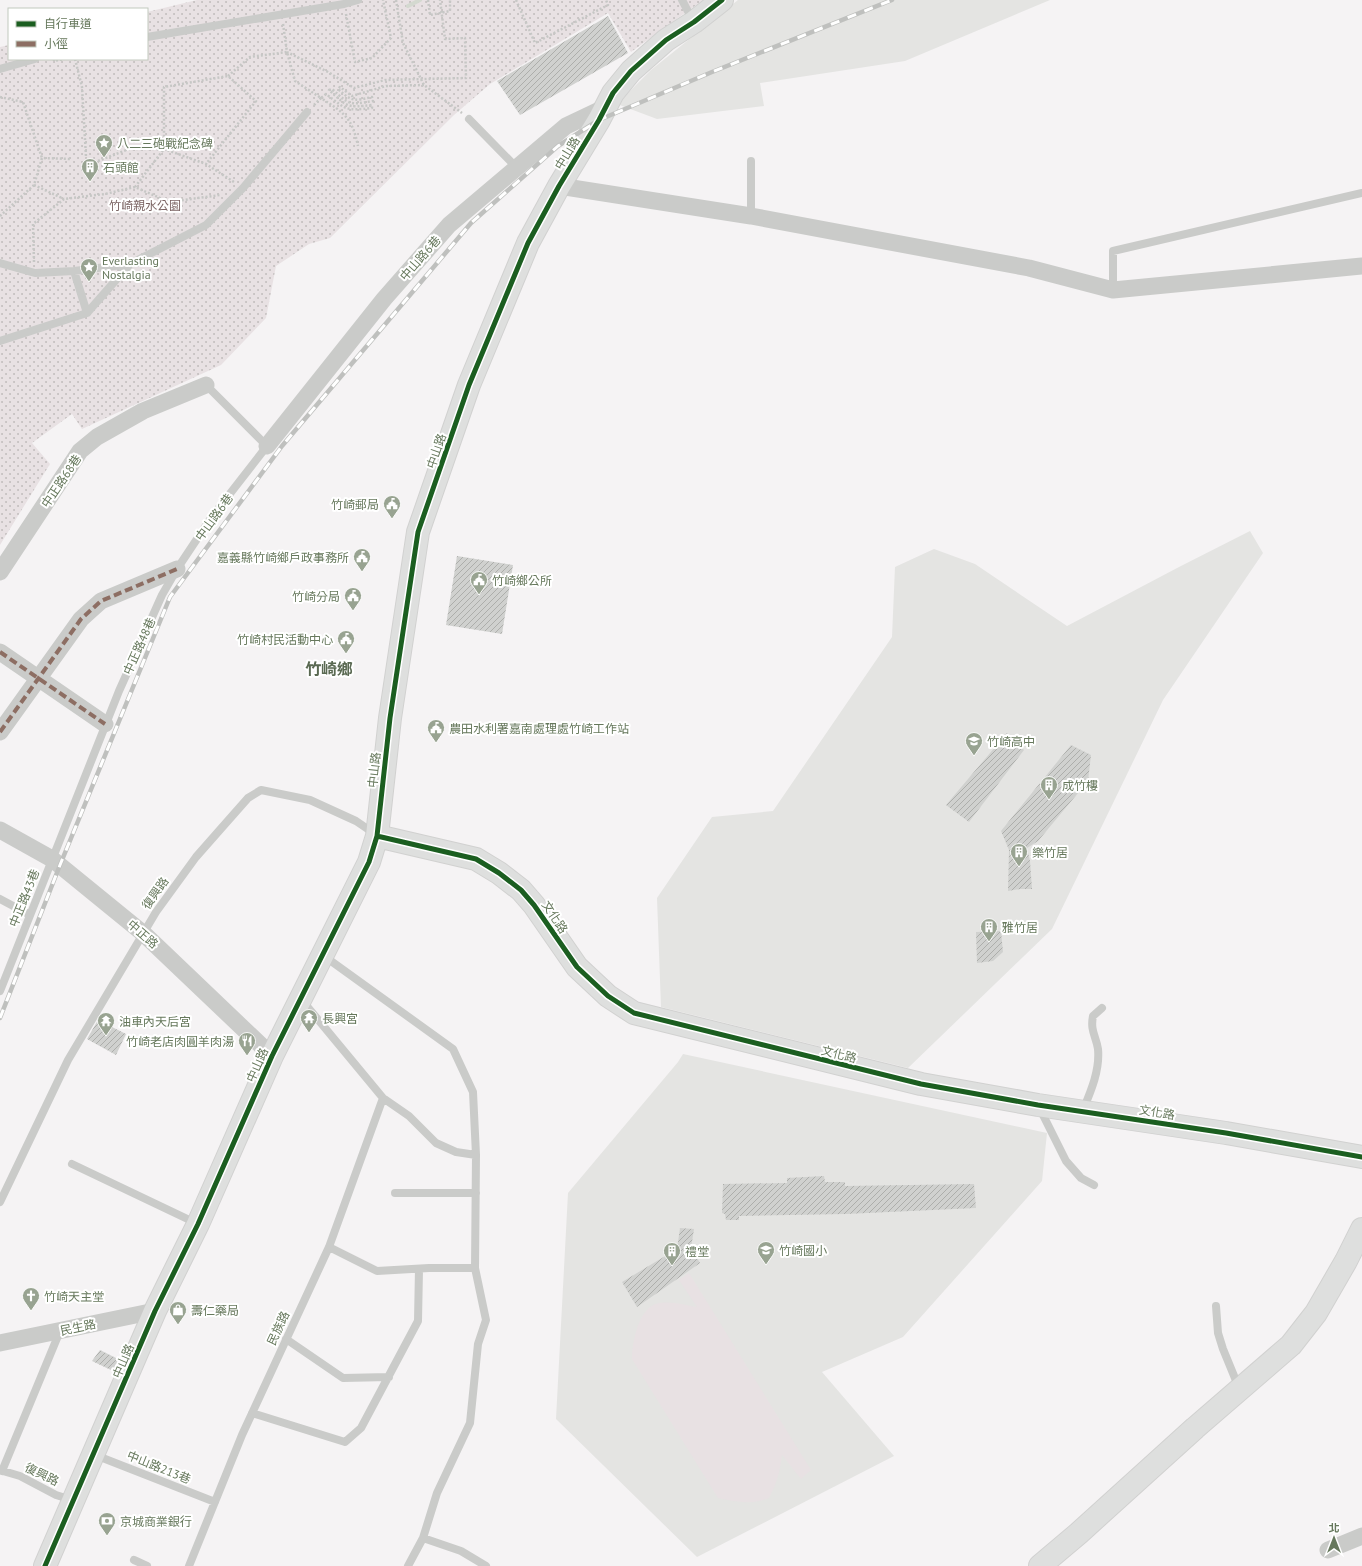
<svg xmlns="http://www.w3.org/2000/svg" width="1362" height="1566" font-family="'PT Sans','Noto Sans TC',sans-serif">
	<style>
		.built { fill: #e4e4e2 }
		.green { fill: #e8e1e3 }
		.park { fill: url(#park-dots) }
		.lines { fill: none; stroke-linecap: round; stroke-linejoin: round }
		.stream { stroke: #d4d9d0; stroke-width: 4 }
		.building { fill: url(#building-hatch) }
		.secondary-casing { stroke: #d1d1d0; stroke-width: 24 }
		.path { stroke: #c6c7c5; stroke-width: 2.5; stroke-dasharray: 2 2; stroke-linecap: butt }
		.lane { stroke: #cacbc9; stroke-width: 8 }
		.street { stroke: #cacbc9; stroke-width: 17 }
		.secondary { stroke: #dedfde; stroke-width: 22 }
		.rail-casing { stroke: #bfc0be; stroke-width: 4.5 }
		.rail { stroke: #fff; stroke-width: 3; stroke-dasharray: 9; stroke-linecap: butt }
		.quiet { stroke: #8d6e63; stroke-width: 4; stroke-dasharray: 8 4; stroke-linecap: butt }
		.cycleway-casing { stroke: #fff; stroke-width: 8 }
		.cycleway { stroke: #1b5e20; stroke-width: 5 }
		.labels { text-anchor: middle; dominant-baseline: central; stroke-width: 4; stroke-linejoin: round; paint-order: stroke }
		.poi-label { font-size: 12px; fill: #66785c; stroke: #fff; text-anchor: start }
		.street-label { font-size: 12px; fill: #66785c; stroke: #fff }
		.park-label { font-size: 12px; fill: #7b6463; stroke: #fff }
		.district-label { font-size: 16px; font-weight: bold; fill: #5a6952; stroke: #fff }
	</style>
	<defs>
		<pattern id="park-dots" width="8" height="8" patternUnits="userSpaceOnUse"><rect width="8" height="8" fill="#e8e1e3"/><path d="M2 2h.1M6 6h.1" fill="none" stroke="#c0bbbb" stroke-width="1.8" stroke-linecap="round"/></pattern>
		<pattern id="building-hatch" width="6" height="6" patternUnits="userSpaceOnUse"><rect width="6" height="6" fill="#d0d1cf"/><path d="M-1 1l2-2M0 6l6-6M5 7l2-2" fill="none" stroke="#adaeab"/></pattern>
	</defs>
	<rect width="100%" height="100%" fill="#f5f3f4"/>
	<!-- built -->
	<path class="built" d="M738 0H1050L905 61 760 83 764 106 657 119 617 104 651 70Z
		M1250 531 1263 553 1163 700 1052 929 908 1068 661 1007 657 898 712 817 773 811 892 637 895 567 934 549 975 564 1067 626 1179 567Z
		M683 1054 1047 1133 1042 1181 903 1337 822 1372 894 1456 697 1557 556 1419 568 1193 678 1062Z"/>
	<!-- green -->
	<path class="green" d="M689 1273 811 1470 801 1479 782 1455C780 1471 777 1483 769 1498 750 1505 737 1502 718 1498L632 1359C632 1342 639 1306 659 1303 671 1301 686 1305 697 1307L679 1280Z"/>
	<!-- park -->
	<path class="park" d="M197 0H703L631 52 608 13 490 84 454 115 330 238 309 244 276 266 266 318 221 365 82 429 72 414 32 443 50 464 0 545V47L9 45V59H147V12Z"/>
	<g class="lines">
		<!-- stream -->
		<path class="stream" d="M408 6 420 0"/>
	</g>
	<!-- building -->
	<path class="building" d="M608 16 628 53 520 115 497 81Z
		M457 556 513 565 502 634 446 625Z
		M1007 733 1024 750 969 822 946 805Z
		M1071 745 1091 755 1088 781 1038 841 1027 848 1030 861 1032 889H1020L1008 891 1009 850 1001 831Z
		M1001 931 1003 952 993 961 977 963 976 932Z
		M98 1020 126 1034 116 1055 87 1039Z
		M824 1176 825 1182H845V1186L974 1184 976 1208 846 1214 739 1216V1220H726L725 1214 722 1213 723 1184 787 1183V1178Z
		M680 1228 694 1229 691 1248 700 1263 637 1307 622 1282 677 1249Z
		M100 1350 120 1360 117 1367 113 1371 92 1361Z"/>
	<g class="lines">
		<defs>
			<path id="secondary" d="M377 836 476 859 499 873 521 890 534 905 577 967 608 996 634 1013 921 1084 1038 1105 1226 1133 1362 1157
				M45 1566 155 1311 198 1224 272 1056 369 862 377 836 390 718 418 532 469 385 528 243 559 186 599 120 613 93 631 71 666 40 694 22 722 0
				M1040 1566 1079 1533 1195 1428 1291 1345 1316 1313 1346 1261 1362 1229"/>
		</defs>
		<!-- secondary casing -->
		<use href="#secondary" class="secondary-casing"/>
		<!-- path -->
		<path class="path" d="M396 0 403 43 424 85 462 113
			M428 0 430 15 450 11V0
			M516 0 535 43 608 5 606 0
			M346 14 355 62 372 58 391 38 383 0
			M283 24 287 52 328 72 354 88 385 80 466 78 465 38 445 39 440 0
			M54 59V61L64 59
			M75 59 82 87 86 157
			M228 76 250 57 287 52 295 81 321 98 326 94C347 110 345 111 372 108V105C346 108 348 107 329 90L332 89C350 105 349 105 373 101L372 97C354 101 352 102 338 89L340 87 352 96 386 86 424 85
			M0 97 23 102 42 158
			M314 105 321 98C344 113 352 117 358 146
			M98 161 129 149H164L206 164 234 182
			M34 185 64 199
			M135 187 164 149V87L228 76 256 101 206 164
			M0 216 34 185 42 158 71 159
			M34 262 33 224 64 199 105 194 135 187 169 202 220 195"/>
		<!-- lane -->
		<path class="lane" d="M682 0 693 21
			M147 37 344 4 358 0
			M0 69 35 59
			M469 119 516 167
			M751 161V216
			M0 263 35 273 74 271 130 264
			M74 271 87 313
			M1113 290V251L1362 193
			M0 341 87 313 130 264 206 225 243 188 307 112
			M0 899 30 915
			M324 956 453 1049 473 1092 476 1155
			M0 991 119 691 162 595 177 569 211 518 267 446 206 385
			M301 999 383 1098 409 1116 436 1143 456 1152 476 1155 475 1268 486 1320 478 1344 470 1423 437 1493 423 1538 408 1566
			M1039 1107 1066 1161 1081 1178 1094 1185
			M1083 1110C1091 1091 1100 1070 1098 1049 1096 1036 1090 1031 1093 1016L1102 1008
			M72 1164 198 1224
			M395 1193H476
			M0 1202 68 1060 156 912 196 857 218 832 248 798 261 790 310 800 356 821 375 834
			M329 1247 377 1271 429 1268H475
			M1216 1306 1218 1333 1223 1349 1239 1388
			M286 1339 343 1378 389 1377
			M252 1413 345 1442 361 1428 418 1321 419 1269
			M95 1455 215 1502
			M0 1470 20 1476 56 1495 72 1500
			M2 1471 60 1331
			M423 1538 461 1551 486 1566
			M134 1560 147 1566
			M189 1566 242 1435 329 1247 383 1098"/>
		<!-- street -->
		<path class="street" d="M559 186 751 216 1029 268 1113 290 1362 266
			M267 446 384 299 449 225 566 126 606 107
			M0 572 80 451 97 437 143 411 206 385
			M0 652 105 724
			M0 732 81 619 101 601 177 569
			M0 830 52 859 144 934 272 1056
			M0 1343 155 1311
			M1328 1550 1362 1536"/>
		<!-- secondary -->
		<use href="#secondary" class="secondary"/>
		<defs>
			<path id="rail" d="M0 1018 60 865 170 597 282 446 471 223 558 146 599 120 712 72 892 0"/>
		</defs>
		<!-- rail casing -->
		<use href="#rail" class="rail-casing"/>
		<!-- rail -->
		<use href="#rail" class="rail"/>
		<!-- quiet -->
		<path class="quiet" d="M0 652 105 724
			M0 732 81 619 101 601 177 569"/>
		<defs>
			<path id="cycleway" d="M377 836 476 859 499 873 521 890 534 905 577 967 608 996 634 1013 921 1084 1038 1105 1226 1133 1362 1157
				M45 1566 155 1311 198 1224 272 1056 369 862 377 836 390 718 418 532 469 385 528 243 559 186 599 120 613 93 631 71 666 40 694 22 722 0"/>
		</defs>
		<!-- cycleway casing -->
		<use href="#cycleway" class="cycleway-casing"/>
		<!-- cycleway -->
		<use href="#cycleway" class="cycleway"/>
	</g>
	<!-- icons -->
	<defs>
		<symbol id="sight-pin" viewBox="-11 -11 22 30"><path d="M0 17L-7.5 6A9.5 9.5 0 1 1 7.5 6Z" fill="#98a391" stroke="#fff"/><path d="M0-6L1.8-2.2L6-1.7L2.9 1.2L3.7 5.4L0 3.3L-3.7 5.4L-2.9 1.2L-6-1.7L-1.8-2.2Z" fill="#fff"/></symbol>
		<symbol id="building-pin" viewBox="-11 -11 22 30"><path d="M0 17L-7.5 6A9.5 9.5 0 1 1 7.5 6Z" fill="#98a391" stroke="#fff"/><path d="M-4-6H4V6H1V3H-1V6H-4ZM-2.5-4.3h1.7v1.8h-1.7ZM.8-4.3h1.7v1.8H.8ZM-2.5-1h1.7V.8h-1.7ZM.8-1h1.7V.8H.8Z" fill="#fff"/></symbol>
		<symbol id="civic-pin" viewBox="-11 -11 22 30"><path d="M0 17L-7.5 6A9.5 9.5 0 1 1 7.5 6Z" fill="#98a391" stroke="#fff"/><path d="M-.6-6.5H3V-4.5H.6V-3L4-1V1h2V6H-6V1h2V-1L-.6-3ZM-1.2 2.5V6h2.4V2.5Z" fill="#fff"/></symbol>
		<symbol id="school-pin" viewBox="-11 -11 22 30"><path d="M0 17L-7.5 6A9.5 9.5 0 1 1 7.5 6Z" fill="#98a391" stroke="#fff"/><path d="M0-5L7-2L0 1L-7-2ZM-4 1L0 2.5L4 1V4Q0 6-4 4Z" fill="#fff"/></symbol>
		<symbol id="temple-pin" viewBox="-11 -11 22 30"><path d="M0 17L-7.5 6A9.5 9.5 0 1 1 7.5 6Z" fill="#98a391" stroke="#fff"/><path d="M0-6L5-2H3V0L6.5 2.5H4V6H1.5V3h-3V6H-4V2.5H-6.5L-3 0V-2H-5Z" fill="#fff"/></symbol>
		<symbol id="restaurant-pin" viewBox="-11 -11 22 30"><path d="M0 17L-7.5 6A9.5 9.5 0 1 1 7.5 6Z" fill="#98a391" stroke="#fff"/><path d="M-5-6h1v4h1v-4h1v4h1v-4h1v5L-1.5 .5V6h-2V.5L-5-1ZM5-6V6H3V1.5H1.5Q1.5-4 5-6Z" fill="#fff"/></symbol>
		<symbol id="church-pin" viewBox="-11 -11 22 30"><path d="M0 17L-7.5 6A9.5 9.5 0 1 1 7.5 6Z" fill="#98a391" stroke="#fff"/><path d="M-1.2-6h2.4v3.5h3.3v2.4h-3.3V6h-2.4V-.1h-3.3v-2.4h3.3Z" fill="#fff"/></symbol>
		<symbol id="shop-pin" viewBox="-11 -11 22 30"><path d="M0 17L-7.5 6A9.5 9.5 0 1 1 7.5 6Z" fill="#98a391" stroke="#fff"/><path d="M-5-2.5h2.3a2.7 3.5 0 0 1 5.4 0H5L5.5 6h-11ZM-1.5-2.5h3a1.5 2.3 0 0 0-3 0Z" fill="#fff"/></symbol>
		<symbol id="bank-pin" viewBox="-11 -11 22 30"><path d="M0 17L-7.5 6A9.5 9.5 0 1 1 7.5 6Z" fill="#98a391" stroke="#fff"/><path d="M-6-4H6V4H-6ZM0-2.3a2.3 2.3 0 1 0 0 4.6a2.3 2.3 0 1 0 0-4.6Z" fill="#fff"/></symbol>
	</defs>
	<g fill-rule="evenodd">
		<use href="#sight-pin" x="94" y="133" width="20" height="27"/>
		<use href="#building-pin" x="80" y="157" width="20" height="27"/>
		<use href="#sight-pin" x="79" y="257" width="20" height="27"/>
		<use href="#civic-pin" x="382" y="494" width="20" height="27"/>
		<use href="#civic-pin" x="352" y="547" width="20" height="27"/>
		<use href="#civic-pin" x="469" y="570" width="20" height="27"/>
		<use href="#civic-pin" x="343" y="586" width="20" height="27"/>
		<use href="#civic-pin" x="336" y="629" width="20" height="27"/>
		<use href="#civic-pin" x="426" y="718" width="20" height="27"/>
		<use href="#school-pin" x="964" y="731" width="20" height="27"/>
		<use href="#building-pin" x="1039" y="775" width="20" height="27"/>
		<use href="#building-pin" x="1009" y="842" width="20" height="27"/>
		<use href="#building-pin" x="979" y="917" width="20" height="27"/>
		<use href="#temple-pin" x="299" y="1008" width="20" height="27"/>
		<use href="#temple-pin" x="96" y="1011" width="20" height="27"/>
		<use href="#restaurant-pin" x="237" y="1031" width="20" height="27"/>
		<use href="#school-pin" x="756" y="1240" width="20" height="27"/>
		<use href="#building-pin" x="662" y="1241" width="20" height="27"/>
		<use href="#church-pin" x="21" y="1286" width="20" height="27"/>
		<use href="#shop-pin" x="168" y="1300" width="20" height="27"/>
		<use href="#bank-pin" x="97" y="1511" width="20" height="27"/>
	</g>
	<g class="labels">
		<!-- poi labels -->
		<g class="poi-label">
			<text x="117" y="143">八二三砲戰紀念碑</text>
			<text x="103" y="167">石頭館</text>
			<text x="102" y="260">Everlasting<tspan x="102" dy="14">Nostalgia</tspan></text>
			<text x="379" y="504" text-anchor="end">竹崎郵局</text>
			<text x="349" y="557" text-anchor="end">嘉義縣竹崎鄉戶政事務所</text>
			<text x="492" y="580">竹崎鄉公所</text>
			<text x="340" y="596" text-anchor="end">竹崎分局</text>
			<text x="333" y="639" text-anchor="end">竹崎村民活動中心</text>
			<text x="449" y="728">農田水利署嘉南處理處竹崎工作站</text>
			<text x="987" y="741">竹崎高中</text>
			<text x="1062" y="785">成竹樓</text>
			<text x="1032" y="852">樂竹居</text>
			<text x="1002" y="927">雅竹居</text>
			<text x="322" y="1018">長興宮</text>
			<text x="119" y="1021">油車內天后宮</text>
			<text x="234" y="1041" text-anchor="end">竹崎老店肉圓羊肉湯</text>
			<text x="779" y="1250">竹崎國小</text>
			<text x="685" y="1251">禮堂</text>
			<text x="44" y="1296">竹崎天主堂</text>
			<text x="191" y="1310">壽仁藥局</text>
			<text x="120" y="1521">京城商業銀行</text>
		</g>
		<!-- street labels -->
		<g class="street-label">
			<text transform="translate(567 153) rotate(-59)">中山路</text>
			<text transform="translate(420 258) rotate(-49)">中山路6巷</text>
			<text transform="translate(436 451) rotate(-71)">中山路</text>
			<text transform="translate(61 481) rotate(-56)">中正路68巷</text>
			<text transform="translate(214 517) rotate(-54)">中山路6巷</text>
			<text transform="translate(139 646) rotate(-66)">中正路48巷</text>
			<text transform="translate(374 770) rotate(-84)">中山路</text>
			<text transform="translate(155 893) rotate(-55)">復興路</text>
			<text transform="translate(24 898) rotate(-68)">中正路43巷</text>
			<text transform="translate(555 917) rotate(56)">文化路</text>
			<text transform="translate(143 934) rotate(41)">中正路</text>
			<text transform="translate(839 1054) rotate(14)">文化路</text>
			<text transform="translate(257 1065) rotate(-66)">中山路</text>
			<text transform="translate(1157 1112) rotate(9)">文化路</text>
			<text transform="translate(78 1327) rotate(-12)">民生路</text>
			<text transform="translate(278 1328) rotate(-65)">民族路</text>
			<text transform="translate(123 1361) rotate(-67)">中山路</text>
			<text transform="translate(159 1467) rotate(22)">中山路213巷</text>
			<text transform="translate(42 1474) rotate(26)">復興路</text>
		</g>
		<!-- park labels -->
		<g class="park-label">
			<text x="145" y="205">竹崎親水公園</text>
		</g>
		<!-- district labels -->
		<g class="district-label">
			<text x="329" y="669">竹崎鄉</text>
		</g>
	</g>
	<!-- legend -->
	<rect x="8" y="8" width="140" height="52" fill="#ffffff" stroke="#c2c9be"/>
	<rect x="16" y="21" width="20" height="6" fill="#1b5e20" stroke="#c2c9be"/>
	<text x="44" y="28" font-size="12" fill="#66785c">自行車道</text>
	<rect x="16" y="41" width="20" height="6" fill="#8d6e63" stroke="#c2c9be"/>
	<text x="44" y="48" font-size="12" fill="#66785c">小徑</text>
	<!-- north arrow -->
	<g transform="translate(1334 1538)" stroke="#ffffff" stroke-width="3" paint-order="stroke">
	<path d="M0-3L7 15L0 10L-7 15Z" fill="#66785c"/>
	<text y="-6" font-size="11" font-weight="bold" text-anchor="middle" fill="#66785c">北</text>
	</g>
</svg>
